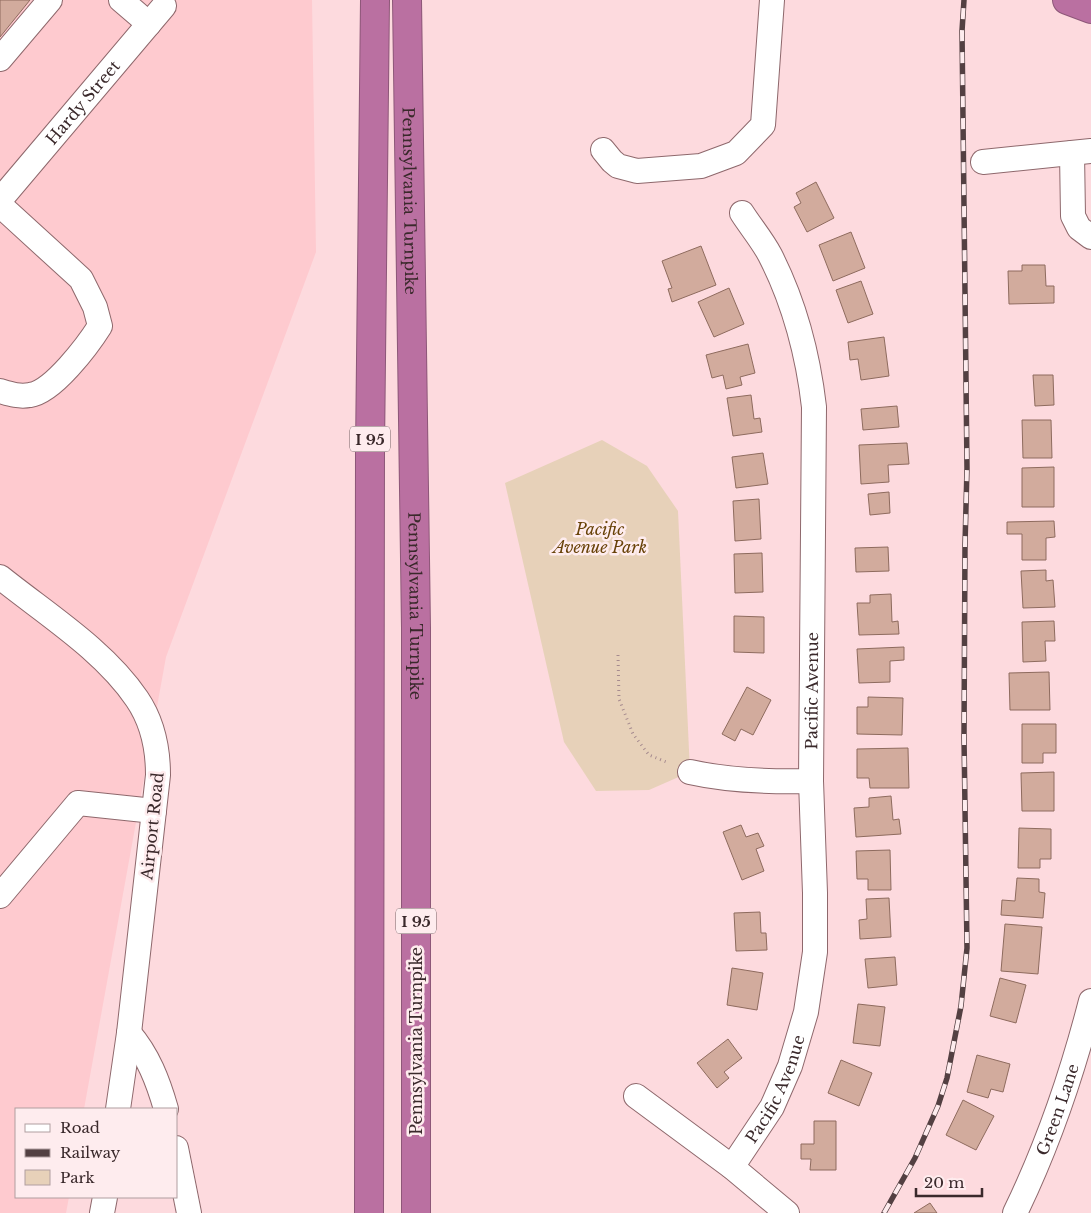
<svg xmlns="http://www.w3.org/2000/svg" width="1091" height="1213" font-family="'Libre Baskerville',serif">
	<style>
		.built { fill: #fecacf }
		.green { fill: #e7d1b9 }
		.building { fill: #d2ab9d; stroke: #8e6b5e }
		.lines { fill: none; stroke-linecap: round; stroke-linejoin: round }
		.minor-casing { stroke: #8e686c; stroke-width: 26 }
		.highway-casing { stroke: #8d5778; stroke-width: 30 }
		.path { stroke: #a68b8f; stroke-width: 3; stroke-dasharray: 1 4; stroke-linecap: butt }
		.minor { stroke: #fff; stroke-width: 24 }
		.highway { stroke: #ba70a1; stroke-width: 28 }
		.rail-casing { stroke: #534042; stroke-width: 5.5 }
		.rail { stroke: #feecee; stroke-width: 4; stroke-dasharray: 11; stroke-linecap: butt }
		.labels { text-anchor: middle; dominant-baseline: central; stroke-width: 5; stroke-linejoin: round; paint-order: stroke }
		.shield { fill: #feecee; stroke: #756466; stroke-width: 1 }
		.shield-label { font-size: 15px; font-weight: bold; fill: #3a292b }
		.street-label { font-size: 16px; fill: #3a292b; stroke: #feecee }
		.park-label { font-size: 16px; font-style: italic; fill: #684208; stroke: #feecee }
	</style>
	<rect width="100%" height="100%" fill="#fddade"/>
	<!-- built -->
	<path class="built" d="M0 0H312L316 252 166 657 84 1109H16V1197H69L66 1213H0Z"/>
	<!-- green -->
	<path class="green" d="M602 440 647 466 678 511 690 772 649 790 596 791 564 742 505 483Z"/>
	<!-- building -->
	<path class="building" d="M0 0H30L0 37Z
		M816 182 834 218 807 232 794 207 801 203 796 193Z
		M851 232 865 268 833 281 819 245Z
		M701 246 716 285 672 302 668 289 672 288 662 261Z
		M1022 265H1045L1046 286H1054V303L1009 304 1008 271H1022Z
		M861 281 873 314 848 323 836 290Z
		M729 288 744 324 714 337 698 302Z
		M884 337 889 376 861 380 858 359 850 360 848 342Z
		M748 344 755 373 740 377 742 385 726 389 723 375 712 378 706 355Z
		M1033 375H1053L1054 405 1035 406Z
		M751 395 754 419 760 418 762 432 733 436 727 398Z
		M897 406 899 427 863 430 861 409Z
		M1022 420H1051L1052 458H1023Z
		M907 443 909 464 888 465 889 482 861 484 859 445Z
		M763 453 768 484 736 488 732 457Z
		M1054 467V507H1022V468Z
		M889 492 890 513 870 515 868 494Z
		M759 499 761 539 735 541 733 501Z
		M1054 521 1055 537 1046 538V560H1022V534H1007V522Z
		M888 547 889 571 856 572 855 548Z
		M762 553 763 592 735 593 734 554Z
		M1046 570V581L1053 580 1055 607 1023 608 1021 571Z
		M891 594 892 622 898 621 899 634 859 635 857 603H870V595Z
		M734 616 764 617V653L734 652Z
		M1054 621 1055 641H1045L1046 661 1023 662 1022 622Z
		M904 647V660L890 661V682L859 683 857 649Z
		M1049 672 1050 710H1010L1009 673Z
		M747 687 771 700 753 735 741 729 735 741 722 734Z
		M868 697 903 698 902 735 857 734V707H868Z
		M1022 724H1056V753H1043V763H1022Z
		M908 748 909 788H870L869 778H857V749Z
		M1054 772V811H1022L1021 773Z
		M891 796 893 820 899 819 901 834 856 837 854 808 869 807V798Z
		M741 825 746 837 758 833 764 846 756 849 764 871 742 880 723 832Z
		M1019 828 1051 829V859H1040V868H1018Z
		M890 850 891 890H868V879H857L856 851Z
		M1017 878 1039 879V892L1045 893 1043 918 1001 915 1002 900 1015 901Z
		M889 898 891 937 860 939 859 920 867 919 866 899Z
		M760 912 761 933H766L767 950 736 951 734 913Z
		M1005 924 1042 927 1038 974 1001 971Z
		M895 957 897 985 868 988 865 959Z
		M732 968 763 973 757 1010 727 1005Z
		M1000 978 1026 985 1016 1023 990 1016Z
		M858 1004 885 1007 880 1046 853 1043Z
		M728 1039 742 1058 724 1072 729 1078 717 1088 697 1063Z
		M977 1055 1010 1064 1003 1092 991 1089 988 1098 967 1092Z
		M841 1060 872 1073 859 1106 828 1093Z
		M963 1100 994 1116 976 1150 946 1135Z
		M814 1121H836V1170H810L811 1159H801V1144H814Z
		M930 1203 937 1213H914Z"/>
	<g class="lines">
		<defs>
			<g id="minor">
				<path d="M121 0 149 24"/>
				<path d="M0 59 50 0"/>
				<path d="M603 150 612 161 618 166 637 171 701 166 736 153 763 125 772 0"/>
				<path d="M1072 153 1073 216 1079 228 1091 237"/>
				<path d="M983 162 1091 151"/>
				<path id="s1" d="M0 200 164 6"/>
				<path d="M0 205 81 279 95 307 100 326C88 345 53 392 30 395 19 397 10 394 0 391"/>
				<path d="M0 577C46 614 104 650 137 699 152 721 158 749 158 775L129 1033 118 1109"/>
				<path d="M690 772C730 781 770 782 811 781"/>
				<path d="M0 896 78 803 154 811"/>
				<path d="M129 1033C148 1055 158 1081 166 1109"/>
				<path d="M636 1096 732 1167 787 1213"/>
				<path d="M176 1148 189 1213"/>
				<path id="s2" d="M732 1167 772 1107 790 1066 806 1012 815 952V893L811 781 814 407C808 355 794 302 770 255 762 240 751 227 742 213"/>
				<path d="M102 1213 105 1197"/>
				<path id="s3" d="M1015 1213C1048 1145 1072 1075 1091 1001"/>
			</g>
			<g id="highway">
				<path id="s4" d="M407 0 416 628V1213"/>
				<path d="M1067 0 1091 9"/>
				<path d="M369 1213 370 450 375 0"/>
			</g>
		</defs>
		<!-- minor casing -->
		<use href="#minor" class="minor-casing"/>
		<!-- highway casing -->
		<use href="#highway" class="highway-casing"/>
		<!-- path -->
		<path class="path" d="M618 655 619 699 633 734 649 755 669 763"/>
		<!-- minor -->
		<use href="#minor" class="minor"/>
		<!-- highway -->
		<use href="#highway" class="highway"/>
		<defs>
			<path id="rail" d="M884 1213 915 1158 938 1106 947 1078 961 1006 967 948 964 737 965 545 967 468 962 31 964 0"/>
		</defs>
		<!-- rail casing -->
		<use href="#rail" class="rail-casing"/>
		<!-- rail -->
		<use href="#rail" class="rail"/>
	</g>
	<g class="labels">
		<!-- shield labels -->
		<g class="shield">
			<rect x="350" y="426.5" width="40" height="25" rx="4"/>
			<rect x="396" y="908.5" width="40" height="25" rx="4"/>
		</g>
		<g class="shield-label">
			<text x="370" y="439">I 95</text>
			<text x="416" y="921">I 95</text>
		</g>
		<!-- street labels -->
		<g class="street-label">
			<text stroke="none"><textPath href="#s1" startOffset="128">Hardy Street</textPath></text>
			<text stroke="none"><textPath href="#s4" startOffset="201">Pennsylvania Turnpike</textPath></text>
			<text stroke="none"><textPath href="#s4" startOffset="606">Pennsylvania Turnpike</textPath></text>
			<text stroke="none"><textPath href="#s2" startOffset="495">Pacific Avenue</textPath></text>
			<text transform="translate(152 826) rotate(-84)">Airport Road</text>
			<text transform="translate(416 1041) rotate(-90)">Pennsylvania Turnpike</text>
			<text stroke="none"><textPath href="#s2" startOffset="90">Pacific Avenue</textPath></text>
			<text stroke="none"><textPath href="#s3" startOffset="112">Green Lane</textPath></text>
		</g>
		<!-- park labels -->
		<g class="park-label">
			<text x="600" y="529">Pacific<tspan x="600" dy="18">Avenue Park</tspan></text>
		</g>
	</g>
	<!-- legend -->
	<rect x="15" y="1108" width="162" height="90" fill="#feecee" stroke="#b09ea0"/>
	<rect x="25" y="1124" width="25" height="8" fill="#ffffff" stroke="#b09ea0"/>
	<text x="60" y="1133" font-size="15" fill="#3a292b">Road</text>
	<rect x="25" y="1149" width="25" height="8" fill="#534042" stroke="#b09ea0"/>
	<text x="60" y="1158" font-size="15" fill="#3a292b">Railway</text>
	<rect x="25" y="1170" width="25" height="15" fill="#e7d1b9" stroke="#b09ea0"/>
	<text x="60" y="1183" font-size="15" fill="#3a292b">Park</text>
	<!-- scale -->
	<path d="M916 1188v8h66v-8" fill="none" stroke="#3a292b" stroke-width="2.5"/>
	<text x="924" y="1188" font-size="15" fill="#3a292b" stroke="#feecee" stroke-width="4" paint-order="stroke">20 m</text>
</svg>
